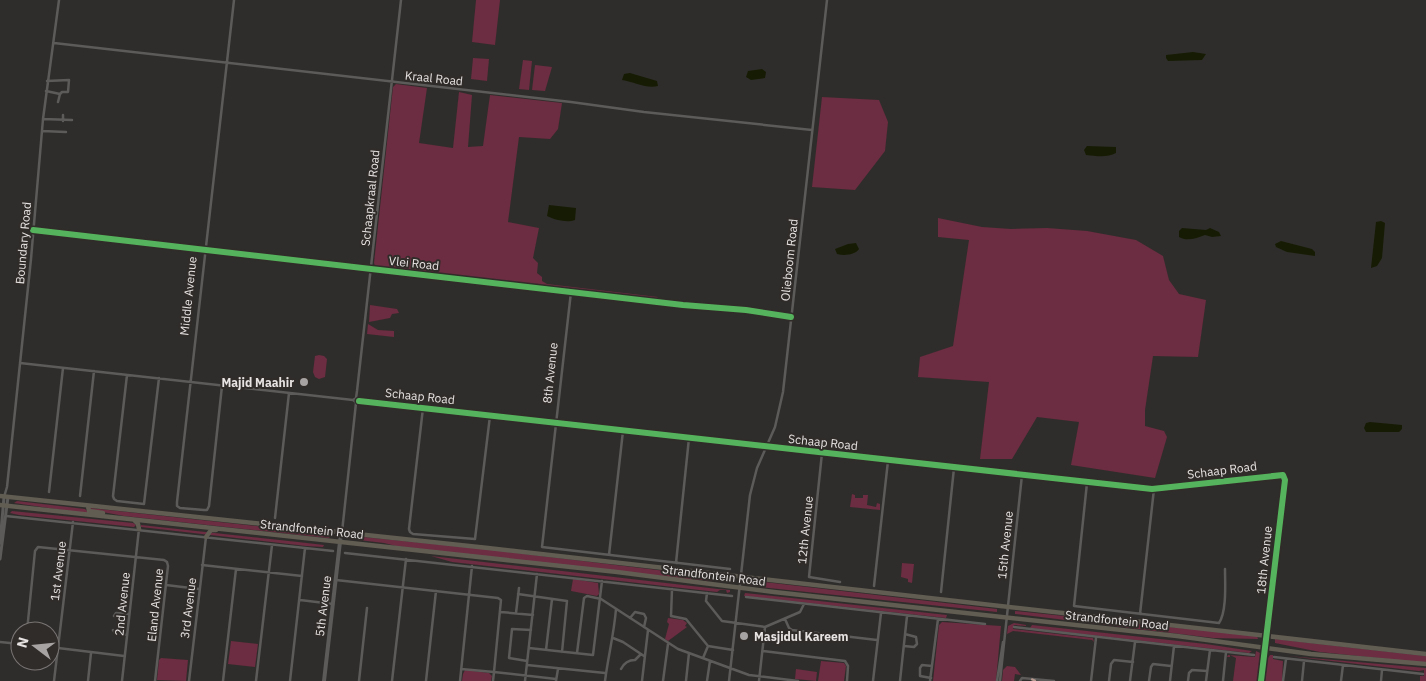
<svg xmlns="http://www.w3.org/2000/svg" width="1426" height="681" font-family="'IBM Plex Sans',sans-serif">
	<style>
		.green { fill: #6c2c41 }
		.water { fill: #161c04 }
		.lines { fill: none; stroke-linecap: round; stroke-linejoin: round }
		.minor { stroke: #5c5b5a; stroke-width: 2.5 }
		.tertiary { stroke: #5c5b5a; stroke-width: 3 }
		.secondary { stroke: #5c5b5a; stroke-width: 4 }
		.primary { stroke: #615d53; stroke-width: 4.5 }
		.quiet { stroke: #b69a8f; stroke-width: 5; stroke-dasharray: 10 5; stroke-linecap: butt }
		.cycleway-casing { stroke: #302c2a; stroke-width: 9 }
		.cycleway { stroke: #56b35d; stroke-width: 6 }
		.poi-dot { fill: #a6a3a2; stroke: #302c2a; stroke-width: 2 }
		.labels { text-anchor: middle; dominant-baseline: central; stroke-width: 4; stroke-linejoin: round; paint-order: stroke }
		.street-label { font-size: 12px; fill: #e6e3e2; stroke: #302c2a }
		.poi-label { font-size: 12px; font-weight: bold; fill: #e6e3e2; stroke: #302c2a; text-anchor: end }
	</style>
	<rect width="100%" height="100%" fill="#2f2d2b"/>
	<!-- green -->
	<path class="green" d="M476 0H500L495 45 472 42Z
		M473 58 489 59 487 81 471 79Z
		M523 60 532 61 529 90 519 89Z
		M535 65 552 67 545 91 532 90Z
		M396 84 427 88 419 143 453 148 459 92 472 95 468 147 483 146 490 95 562 103 558 129 550 139 519 137 508 222 539 228 533 258 538 263 537 273 542 277V281L547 284 658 297 656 299 375 266 374 263 393 87Z
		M822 97 879 100 888 122 885 151 855 190 812 187Z
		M938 218 982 227 1011 229 1047 228 1087 231 1136 240 1163 256 1169 280 1179 294 1206 300 1198 357 1153 356 1145 410V426L1164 431 1167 437 1155 478 1071 465 1079 422 1037 417 1012 459H980L989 382 918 377 920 357 953 346 969 240 938 237Z
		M370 305 397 309 399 313 392 314 390 318 369 322Z
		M368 324 378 330 394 331V337L367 334Z
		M319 355 324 356 327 359 325 377 319 379 315 377 313 372 315 356Z
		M852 494 855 495V498H863V495H868L867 505 876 507 877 503 880 504V510L850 507Z
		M17 501 85 509 90 514 14 503Z
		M90 508 331 534 329 538 124 516 92 510Z
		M12 511 133 523 136 525 134 527 19 515 10 513Z
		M141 525 298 542 324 545 323 547 306 546 141 527Z
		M353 536 484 549 732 579 731 582 688 579 396 546 384 543 350 539V537Z
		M431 556 718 589 730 590V592L727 593 726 590H720L717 592 452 562Z
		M902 563 914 564 912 583 908 582V579L901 577Z
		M573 579 598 583 599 594 597 596 571 591Z
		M748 580 997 609V612L769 588 749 585Z
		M745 593 947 615 946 618 744 596Z
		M1015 611 1257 636 1258 639 1213 638 1015 614Z
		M668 618 683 620 687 623 685 626 687 627 668 641 665 639 669 624 667 622Z
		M942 622 1001 626 996 681H933L939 625Z
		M1014 623 1026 625V626L1014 625 1013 629 1093 638 1094 642 1092 640 1013 631 1007 634 1008 626Z
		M1032 625 1206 644 1252 651 1249 653 1030 628Z
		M1275 639 1426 656V663L1320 652 1275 643Z
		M231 641 258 644 255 667 228 664Z
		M1256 651 1260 653 1261 656 1258 681H1233L1236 658 1230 655V657H1227L1228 655 1255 657Z
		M1270 655H1273V659L1283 661 1282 681H1265L1268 658Z
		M1288 656 1426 668V681H1420V676H1424V670L1419 671Z
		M161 658 188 660 186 681 157 680 159 660Z
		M821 661 844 663 846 666 844 681H818Z
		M1007 666 1015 667 1021 675 1015 674 1014 681H1002L1003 670Z
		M796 669 817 672 816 681 795 679Z
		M465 670 489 673 492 676 491 681H462L463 674Z"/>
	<!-- water -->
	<path class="water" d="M1193 52 1206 54 1202 60 1168 61 1166 58V55Z
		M762 69 766 72 765 78 751 80 746 77 748 71Z
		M630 73 657 81 658 86C647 89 634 82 622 80L624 74Z
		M1087 146 1116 147V153C1107 158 1096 156 1086 155L1084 150Z
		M549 205 576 208 575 220C567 223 555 220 547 216Z
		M1381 221 1385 223 1382 258 1377 266 1371 268 1376 222Z
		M1182 228 1206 230 1210 228 1219 232 1221 236 1212 237 1205 235C1197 238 1187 242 1179 237V231Z
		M1281 241 1312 249 1315 252V256L1287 252 1276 247 1275 244Z
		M856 243 859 249C855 255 844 256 837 254L835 249 848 244Z
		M1370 422 1402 425V429L1399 432H1366L1364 428 1366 423Z"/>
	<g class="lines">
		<!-- minor -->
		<path class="minor" d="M54 43 571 102 644 112 812 130
			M46 91 60 94 62 92H68L69 80 47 81
			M58 102 60 94
			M43 119 72 120
			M63 121V115
			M42 131 66 132
			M33 230 683 305 746 310 791 317
			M571 292 542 547 730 569
			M20 363 353 400
			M127 375 113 496 114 499 117 501 144 504 159 378
			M222 386 209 506 207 510H204L180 508 177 506V502L234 0
			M356 398 353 400 357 403 359 401 356 398 357 391 401 0
			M359 401 1152 489 1283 475 1285 480 1261 681
			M423 408 409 529 410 532 413 534 475 539 490 416
			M822 453 809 577 840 582
			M1087 483 1074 606 1219 623C1227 611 1225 583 1225 569
			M49 492 63 368
			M80 496 94 371
			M4 497 7 487 31 259 43 119 59 0
			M6 516 333 551
			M275 518 289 393
			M342 532 356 403
			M345 553 732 596
			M609 555 623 431
			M676 563 689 438
			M202 565 302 576
			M336 580 498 598 501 600 494 672 461 669
			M166 585 199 589
			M874 586 888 461
			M672 589 671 616 686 619 708 646 733 650
			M941 592 954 468
			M707 593 706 601 722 621 765 627 800 612 804 604
			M518 594 567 601 562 652
			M746 597 985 624
			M300 600 333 604
			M501 612 533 615
			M516 613 519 588
			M1140 614 1154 489
			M114 616 116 613 129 614
			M630 618 635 612 644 614 646 618 644 627
			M785 619 789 628 792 630 877 640
			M1014 627 1254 655
			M113 630 115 633 127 635
			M27 631 35 551 38 547 164 560 167 562 168 566 155 681
			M613 638 623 642 644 656
			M0 642 20 644
			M904 646 914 647 917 644 916 637 905 634
			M58 648 124 656
			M529 648 593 655 602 581
			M546 650 552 599
			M763 651 845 661 848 666 847 681
			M577 653 584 598 587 596 601 599 678 649 749 675 798 681
			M1274 657 1423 674
			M703 658 708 646
			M527 661 509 658 512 629 531 630
			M22 664 23 661
			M527 665 605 673
			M621 669C624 663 629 660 635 660L640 655
			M931 678 920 676V668L922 665 932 666
			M54 681 73 522
			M88 681 91 653
			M122 681 139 529
			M189 681 206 537
			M223 681 236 569
			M256 681 272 545
			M290 681 305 548
			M359 681 367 608
			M392 681 406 559
			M426 681 436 591
			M460 681 472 566
			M493 681 494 672 556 679
			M525 681 537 574
			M556 681 558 669
			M605 681C608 657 614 634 616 609
			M642 681 648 630
			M663 681 668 644
			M686 681 689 653
			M707 681 710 661
			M729 681 750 495 757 468 775 427 783 392 827 0
			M759 681 765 627
			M873 681 881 613
			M900 681 907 616
			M930 681 938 619
			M997 681 1003 642
			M1000 681 1022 475
			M1020 681 1022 678 1054 681
			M1091 681 1096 638
			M1109 681 1111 664 1114 660 1133 662
			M1130 681 1135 642
			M1149 681 1151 667 1153 664 1171 666
			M1170 681 1174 646
			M1188 681 1189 673 1192 670 1207 671
			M1206 681 1210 650
			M1223 681 1226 652
			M1283 681 1286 659
			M1302 681 1304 661
			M1341 681 1343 665
			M1381 681 1382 670"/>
		<!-- tertiary -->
		<path class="tertiary" d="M0 543 4 497
			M0 559 8 497"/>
		<!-- secondary -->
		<path class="secondary" d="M324 681 341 533"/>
		<!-- primary -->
		<path class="primary" d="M0 496 488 548 1426 654
			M0 505 617 572 774 592 1177 636 1311 654 1426 664
			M88 506 89 511 103 513
			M134 520 138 524 139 529
			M206 537 211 530H216"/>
		<!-- quiet -->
		<path class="quiet" d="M1033 681 1034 679"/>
		<defs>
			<path id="cycleway" d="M33 230 683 305 746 310 791 317
				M359 401 1152 489 1283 475 1285 480 1261 681"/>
		</defs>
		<!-- cycleway casing -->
		<use href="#cycleway" class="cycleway-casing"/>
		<!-- cycleway -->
		<use href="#cycleway" class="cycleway"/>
	</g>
	<!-- markers -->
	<g class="poi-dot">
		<circle cx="304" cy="382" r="5"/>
		<circle cx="744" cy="636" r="5"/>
	</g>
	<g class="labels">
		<!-- street labels -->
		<g class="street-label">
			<text transform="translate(434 78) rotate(6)">Kraal Road</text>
			<text transform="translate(370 198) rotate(-84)">Schaapkraal Road</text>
			<text transform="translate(23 243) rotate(-85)">Boundary Road</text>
			<text transform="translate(789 260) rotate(-84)">Olieboom Road</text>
			<text transform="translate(414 263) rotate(6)">Vlei Road</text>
			<text transform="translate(188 296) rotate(-84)">Middle Avenue</text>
			<text transform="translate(550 373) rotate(-84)">8th Avenue</text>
			<text transform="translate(420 396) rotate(6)">Schaap Road</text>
			<text transform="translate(823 442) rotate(6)">Schaap Road</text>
			<text transform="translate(1222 470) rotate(-7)">Schaap Road</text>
			<text transform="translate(312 529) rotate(6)">Strandfontein Road</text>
			<text transform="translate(805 530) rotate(-84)">12th Avenue</text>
			<text transform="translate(1005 545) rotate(-84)">15th Avenue</text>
			<text transform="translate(1264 560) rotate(-84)">18th Avenue</text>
			<text transform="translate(58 571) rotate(-83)">1st Avenue</text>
			<text transform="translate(714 575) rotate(7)">Strandfontein Road</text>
			<text transform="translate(122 604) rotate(-84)">2nd Avenue</text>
			<text transform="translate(155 605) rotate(-84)">Eland Avenue</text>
			<text transform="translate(323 606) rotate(-83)">5th Avenue</text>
			<text transform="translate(188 608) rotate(-83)">3rd Avenue</text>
			<text transform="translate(1117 620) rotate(6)">Strandfontein Road</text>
		</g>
		<!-- poi labels -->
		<g class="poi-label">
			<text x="294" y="382">Majid Maahir</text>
			<text x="754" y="636" text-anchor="start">Masjidul Kareem</text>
		</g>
	</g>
	<!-- north arrow -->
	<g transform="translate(35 646) rotate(286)"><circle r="24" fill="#302c2a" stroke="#797574"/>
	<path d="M0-4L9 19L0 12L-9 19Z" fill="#a6a3a2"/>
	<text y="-8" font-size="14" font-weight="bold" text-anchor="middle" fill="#e6e3e2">N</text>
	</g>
</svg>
